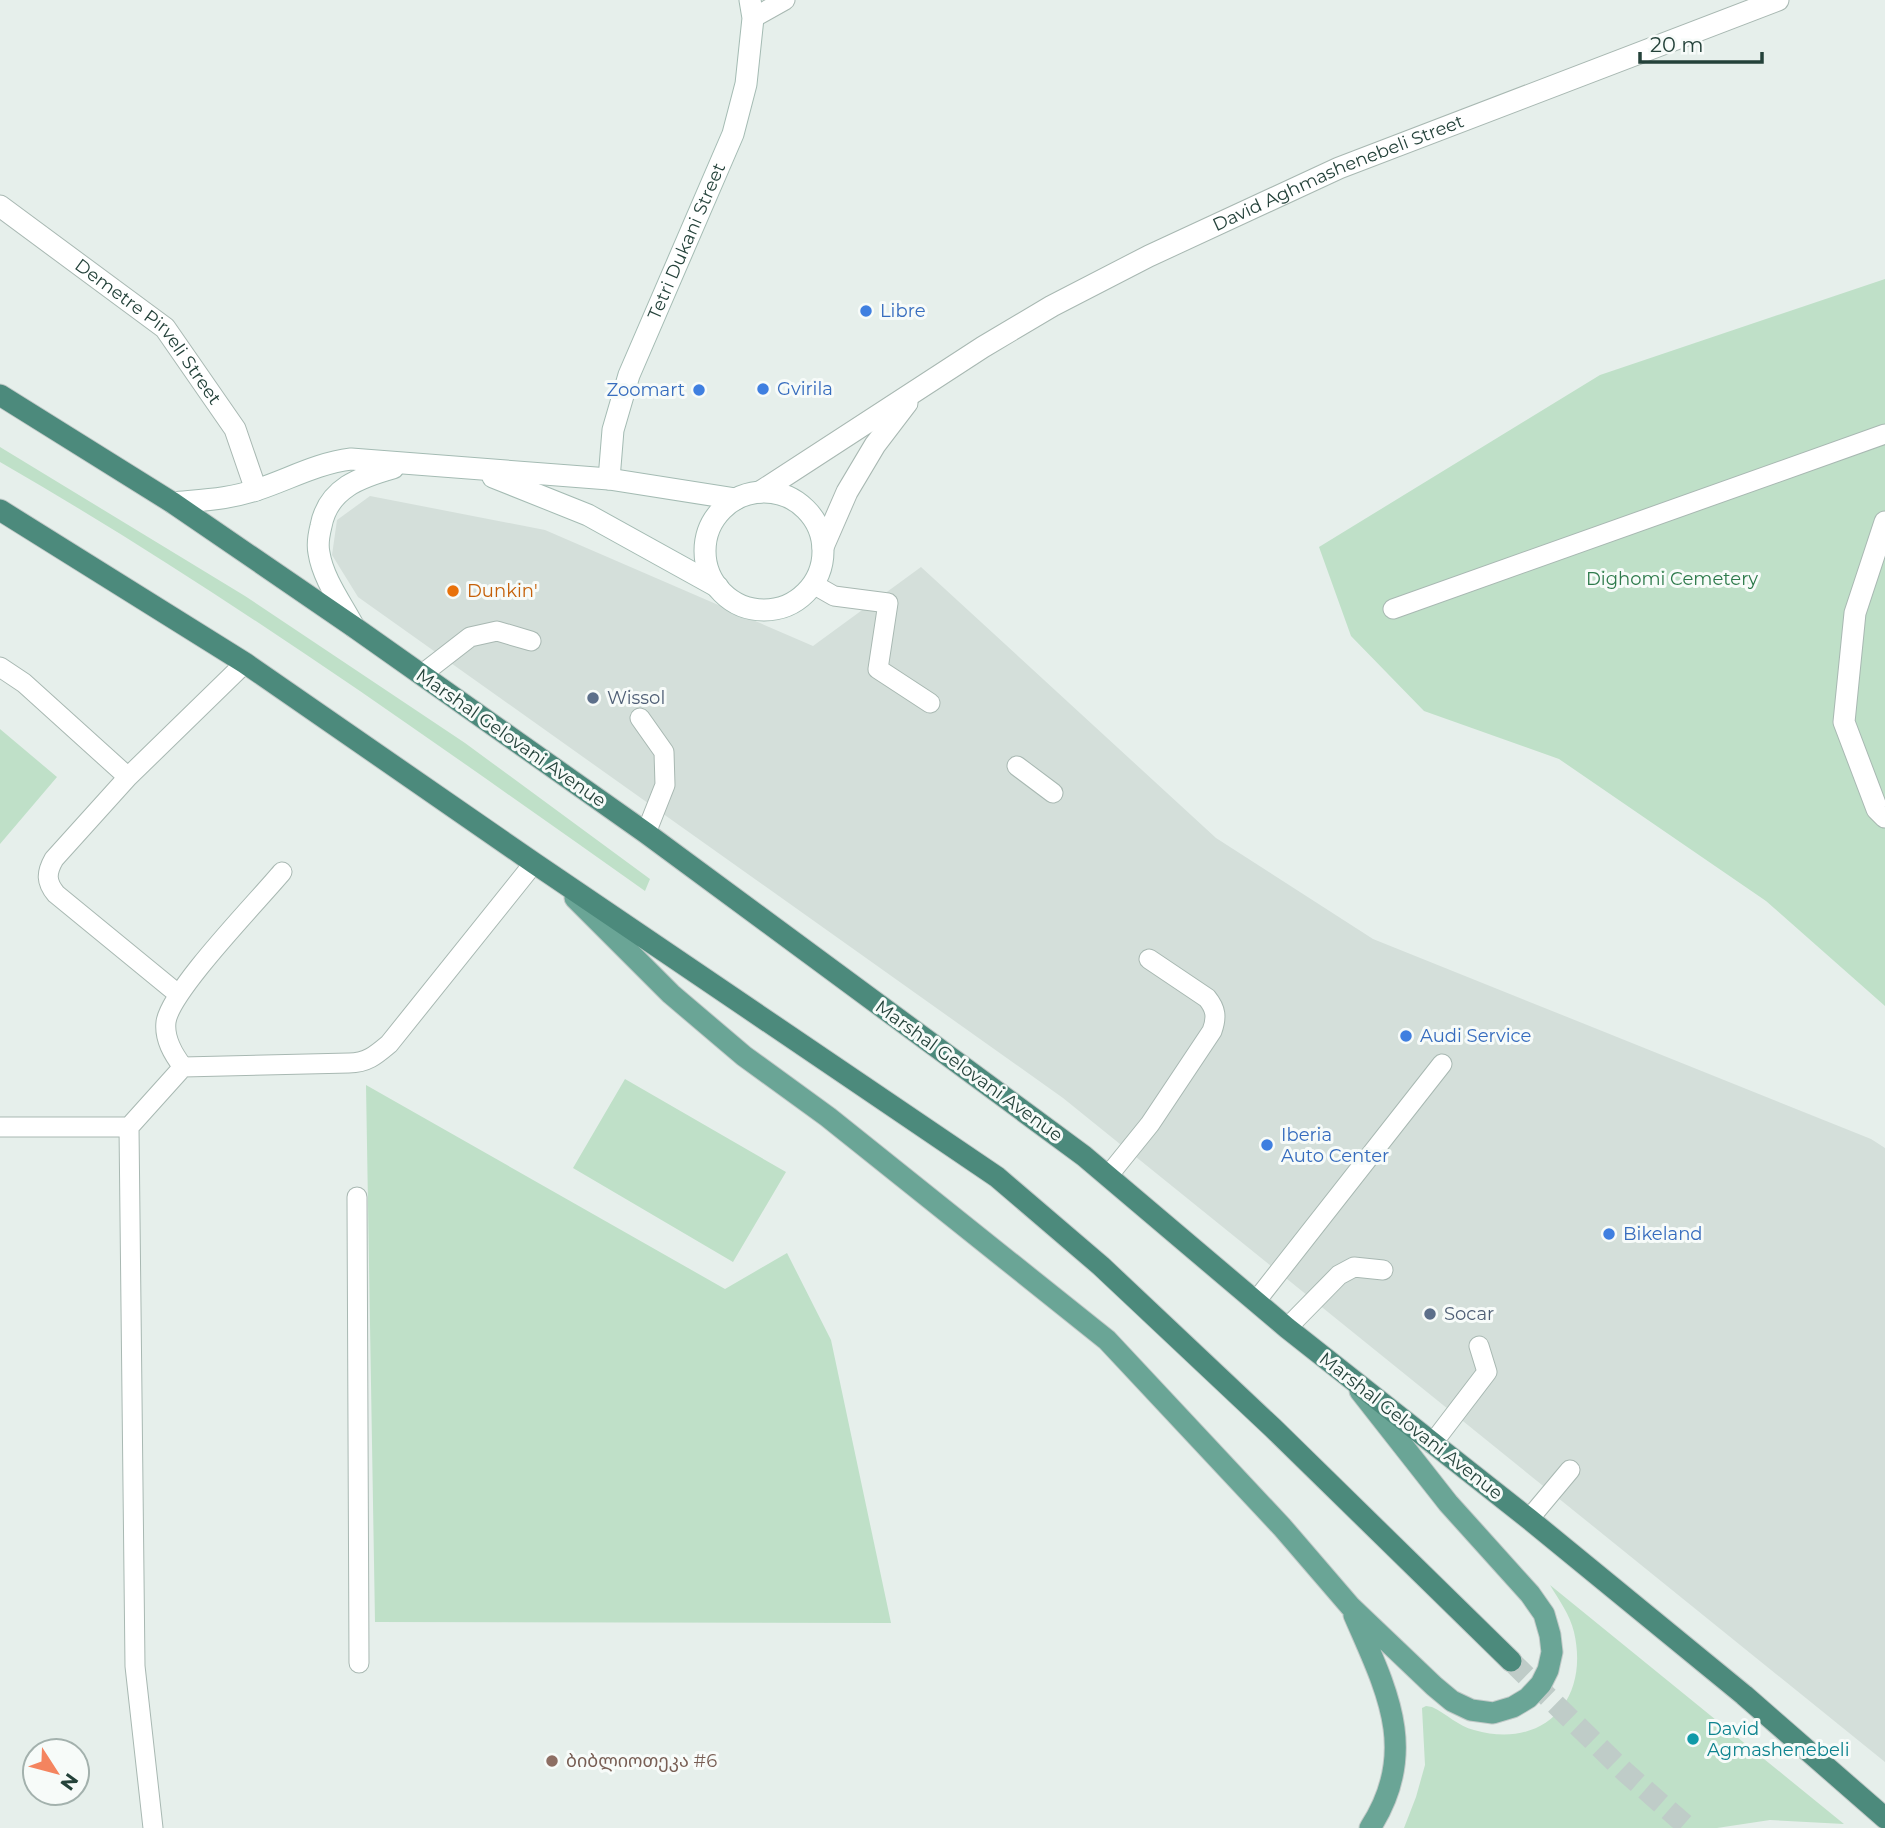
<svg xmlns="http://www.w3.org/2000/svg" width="1885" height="1828" font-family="Montserrat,'Noto Sans Georgian',sans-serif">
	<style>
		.built { fill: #d4dfda }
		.green { fill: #bfe0c8 }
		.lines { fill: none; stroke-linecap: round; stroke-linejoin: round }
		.trunk-tunnel { stroke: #bfccc8; stroke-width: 21; stroke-dasharray: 21 10; stroke-linecap: butt }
		.service-casing { stroke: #a8b8b2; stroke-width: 21 }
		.minor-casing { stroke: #a8b8b2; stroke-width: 23 }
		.tertiary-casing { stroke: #a8b8b2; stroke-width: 23 }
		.secondary-casing { stroke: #a4bbb3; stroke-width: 23 }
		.primary-casing { stroke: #c2cac8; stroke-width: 23 }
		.trunk-casing { stroke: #c2cac8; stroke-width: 23 }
		.service { stroke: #fff; stroke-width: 19 }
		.minor { stroke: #fff; stroke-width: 21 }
		.tertiary { stroke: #fff; stroke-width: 21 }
		.secondary { stroke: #fff; stroke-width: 21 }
		.primary { stroke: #6aa596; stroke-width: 21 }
		.trunk { stroke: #4c8a7c; stroke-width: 21 }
		.shop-dot { fill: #3f7fe0; stroke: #f7fbf9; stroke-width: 2.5 }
		.food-dot { fill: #e8710a; stroke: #f7fbf9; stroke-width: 2.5 }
		.service-dot { fill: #5c6f8a; stroke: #f7fbf9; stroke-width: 2.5 }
		.culture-dot { fill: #0f9aa8; stroke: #f7fbf9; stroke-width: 2.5 }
		.education-dot { fill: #8d6e63; stroke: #f7fbf9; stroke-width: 2.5 }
		.labels { text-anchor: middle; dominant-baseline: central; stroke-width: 6; stroke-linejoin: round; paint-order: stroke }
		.street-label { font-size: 18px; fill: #24423a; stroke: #f7fbf9 }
		.shop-label { font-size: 18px; fill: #366cbe; stroke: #f7fbf9; text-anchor: start }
		.park-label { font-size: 18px; fill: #2d7a4b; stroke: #f7fbf9 }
		.food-label { font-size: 18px; fill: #c56008; stroke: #f7fbf9; text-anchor: start }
		.service-label { font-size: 18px; fill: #4e5e75; stroke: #f7fbf9; text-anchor: start }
		.culture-label { font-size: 18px; fill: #0d838f; stroke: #f7fbf9; text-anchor: start }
		.education-label { font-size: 18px; fill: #785e54; stroke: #f7fbf9; text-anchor: start }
	</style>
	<rect width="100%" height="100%" fill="#e6efeb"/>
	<!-- built -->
	<path class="built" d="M370 496 545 530 813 646 921 567 1216 838 1373 939 1871 1139 1885 1148V1762L1063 1098 358 597 332 555 337 520Z"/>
	<!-- green -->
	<path class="green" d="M1885 279V1006L1766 901 1559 759 1424 711 1351 636 1319 547 1600 375Z
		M0 447 245 596 465 743 650 879 645 891C434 742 224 591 0 462Z
		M0 729 57 777 0 844Z
		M625 1079 786 1172 733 1262 573 1168Z
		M366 1085 725 1289 787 1253 831 1340 891 1623 375 1622Z
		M1550 1585 1844 1824 1770 1820 1717 1828H1404L1416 1797 1425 1765 1422 1708 1426 1706 1432 1707C1447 1714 1458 1726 1474 1730 1543 1750 1590 1701 1574 1632 1570 1615 1559 1600 1550 1585Z"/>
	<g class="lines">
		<!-- trunk-tunnel -->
		<path class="trunk-tunnel" d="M1511 1661 1625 1772 1689 1828"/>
		<defs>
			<path id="service" d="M753 18 785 0
				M813 584 834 596 888 603 878 669 930 703
				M1393 609 1885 434
				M0 667 24 683 128 777
				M421 675 470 637 497 631 531 641
				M640 718 664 752 665 785 646 833
				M1017 766 1053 793
				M178 994 56 894C46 882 46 873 54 859L128 777 245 663
				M183 1067C173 1054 164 1039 166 1022 170 991 258 901 282 872
				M0 1127H129L183 1067 349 1063C367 1063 376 1055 389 1044L534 863
				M129 1127 135 1666 153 1828
				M1108 1176 1150 1124 1212 1031C1217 1017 1216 1009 1207 998L1149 959
				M357 1197 359 1663
				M1256 1301 1442 1064
				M1287 1328 1339 1275 1354 1267 1383 1270
				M1432 1444 1487 1372 1479 1346
				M1529 1519 1570 1470"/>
			<g id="minor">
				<path id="s1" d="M0 206 165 328 235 429 256 490"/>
				<path d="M1885 522 1855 613 1844 722 1877 809 1885 817"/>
			</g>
			<g id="tertiary">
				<path id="s2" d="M760 492 983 347 1052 306 1149 256 1339 168 1778 0"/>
				<path d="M823 547 847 492 875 445 907 403"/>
			</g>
			<g id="secondary">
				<path d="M493 477 588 515 718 587"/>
				<path id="s3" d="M609 479 613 430 629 375 733 134 746 84 753 18 750 0"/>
				<circle cx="764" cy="551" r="59"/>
				<path d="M173 503C202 500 231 499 259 489 289 479 318 463 351 459L609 479 736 499"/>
				<path d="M354 627C342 604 323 579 319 553 317 544 319 534 321 526 328 488 361 477 393 468"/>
			</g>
			<path id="primary" d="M575 898 671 994 744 1056 828 1117 1107 1340 1282 1527 1350 1606 1434 1686 1452 1701 1471 1710 1493 1713 1513 1707 1528 1698 1541 1684 1548 1670 1552 1652 1550 1635 1544 1614 1530 1594 1448 1503 1360 1391
				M1354 1615C1386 1689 1420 1751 1370 1828"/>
			<path id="trunk" d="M0 395 173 503 354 627 646 833 1084 1156 1287 1328 1529 1519 1744 1695 1885 1818
				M0 510 245 663 534 863 997 1177 1101 1266 1273 1428 1511 1661"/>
		</defs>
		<!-- service casing -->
		<use href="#service" class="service-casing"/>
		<!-- minor casing -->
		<use href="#minor" class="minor-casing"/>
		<!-- tertiary casing -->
		<use href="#tertiary" class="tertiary-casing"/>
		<!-- secondary casing -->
		<use href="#secondary" class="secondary-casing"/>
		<!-- primary casing -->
		<use href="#primary" class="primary-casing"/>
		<!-- trunk casing -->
		<use href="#trunk" class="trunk-casing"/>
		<!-- service -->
		<use href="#service" class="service"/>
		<!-- minor -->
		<use href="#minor" class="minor"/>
		<!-- tertiary -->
		<use href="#tertiary" class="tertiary"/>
		<!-- secondary -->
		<use href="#secondary" class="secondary"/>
		<!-- primary -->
		<use href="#primary" class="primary"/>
		<!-- trunk -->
		<use href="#trunk" class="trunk"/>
	</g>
	<!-- markers -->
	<g class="shop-dot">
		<circle cx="866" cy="311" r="7"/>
		<circle cx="763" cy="389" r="7"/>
		<circle cx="699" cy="390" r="7"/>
		<circle cx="1406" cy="1036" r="7"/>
		<circle cx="1267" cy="1145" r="7"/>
		<circle cx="1609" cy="1234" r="7"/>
	</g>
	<circle class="food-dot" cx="453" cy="591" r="7"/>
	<g class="service-dot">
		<circle cx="593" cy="698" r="7"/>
		<circle cx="1430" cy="1314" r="7"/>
	</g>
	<circle class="culture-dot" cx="1693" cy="1739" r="7"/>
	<circle class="education-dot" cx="552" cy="1761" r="7"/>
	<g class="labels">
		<!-- street labels -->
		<g class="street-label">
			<text stroke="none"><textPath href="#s2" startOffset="662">David Aghmashenebeli Street</textPath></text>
			<text stroke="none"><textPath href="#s3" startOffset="252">Tetri Dukani Street</textPath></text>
			<text stroke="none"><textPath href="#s1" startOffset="196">Demetre Pirveli Street</textPath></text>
			<text transform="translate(511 738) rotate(35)">Marshal Gelovani Avenue</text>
			<text transform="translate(969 1071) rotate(36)">Marshal Gelovani Avenue</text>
			<text transform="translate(1411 1426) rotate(38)">Marshal Gelovani Avenue</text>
		</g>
		<!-- shop labels -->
		<g class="shop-label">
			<text x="880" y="311">Libre</text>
			<text x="777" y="389">Gvirila</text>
			<text x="685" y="390" text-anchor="end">Zoomart</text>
			<text x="1420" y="1036">Audi Service</text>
			<text x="1281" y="1135">Iberia<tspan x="1281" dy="21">Auto Center</tspan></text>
			<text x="1623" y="1234">Bikeland</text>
		</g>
		<!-- park labels -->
		<g class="park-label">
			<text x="1672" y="579">Dighomi Cemetery</text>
		</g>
		<!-- food labels -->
		<g class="food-label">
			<text x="467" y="591">Dunkin'</text>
		</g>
		<!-- service labels -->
		<g class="service-label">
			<text x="607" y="698">Wissol</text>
			<text x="1444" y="1314">Socar</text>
		</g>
		<!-- culture labels -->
		<g class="culture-label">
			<text x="1707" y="1729">David<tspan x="1707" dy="21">Agmashenebeli</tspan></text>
		</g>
		<!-- education labels -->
		<g class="education-label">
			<text x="566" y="1761">ბიბლიოთეკა #6</text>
		</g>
	</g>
	<!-- north arrow -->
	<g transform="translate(56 1772) rotate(126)"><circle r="33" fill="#f7fbf9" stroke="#a3b1ad" stroke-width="2"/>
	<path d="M0-5L12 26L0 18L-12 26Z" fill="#f4845f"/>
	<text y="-10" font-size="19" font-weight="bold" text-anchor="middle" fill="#24423a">N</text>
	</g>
	<!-- scale -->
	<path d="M1640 52v10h122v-10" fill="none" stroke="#24423a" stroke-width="3.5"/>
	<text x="1650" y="52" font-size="21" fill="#24423a" stroke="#f7fbf9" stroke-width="5" paint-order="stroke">20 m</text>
</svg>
